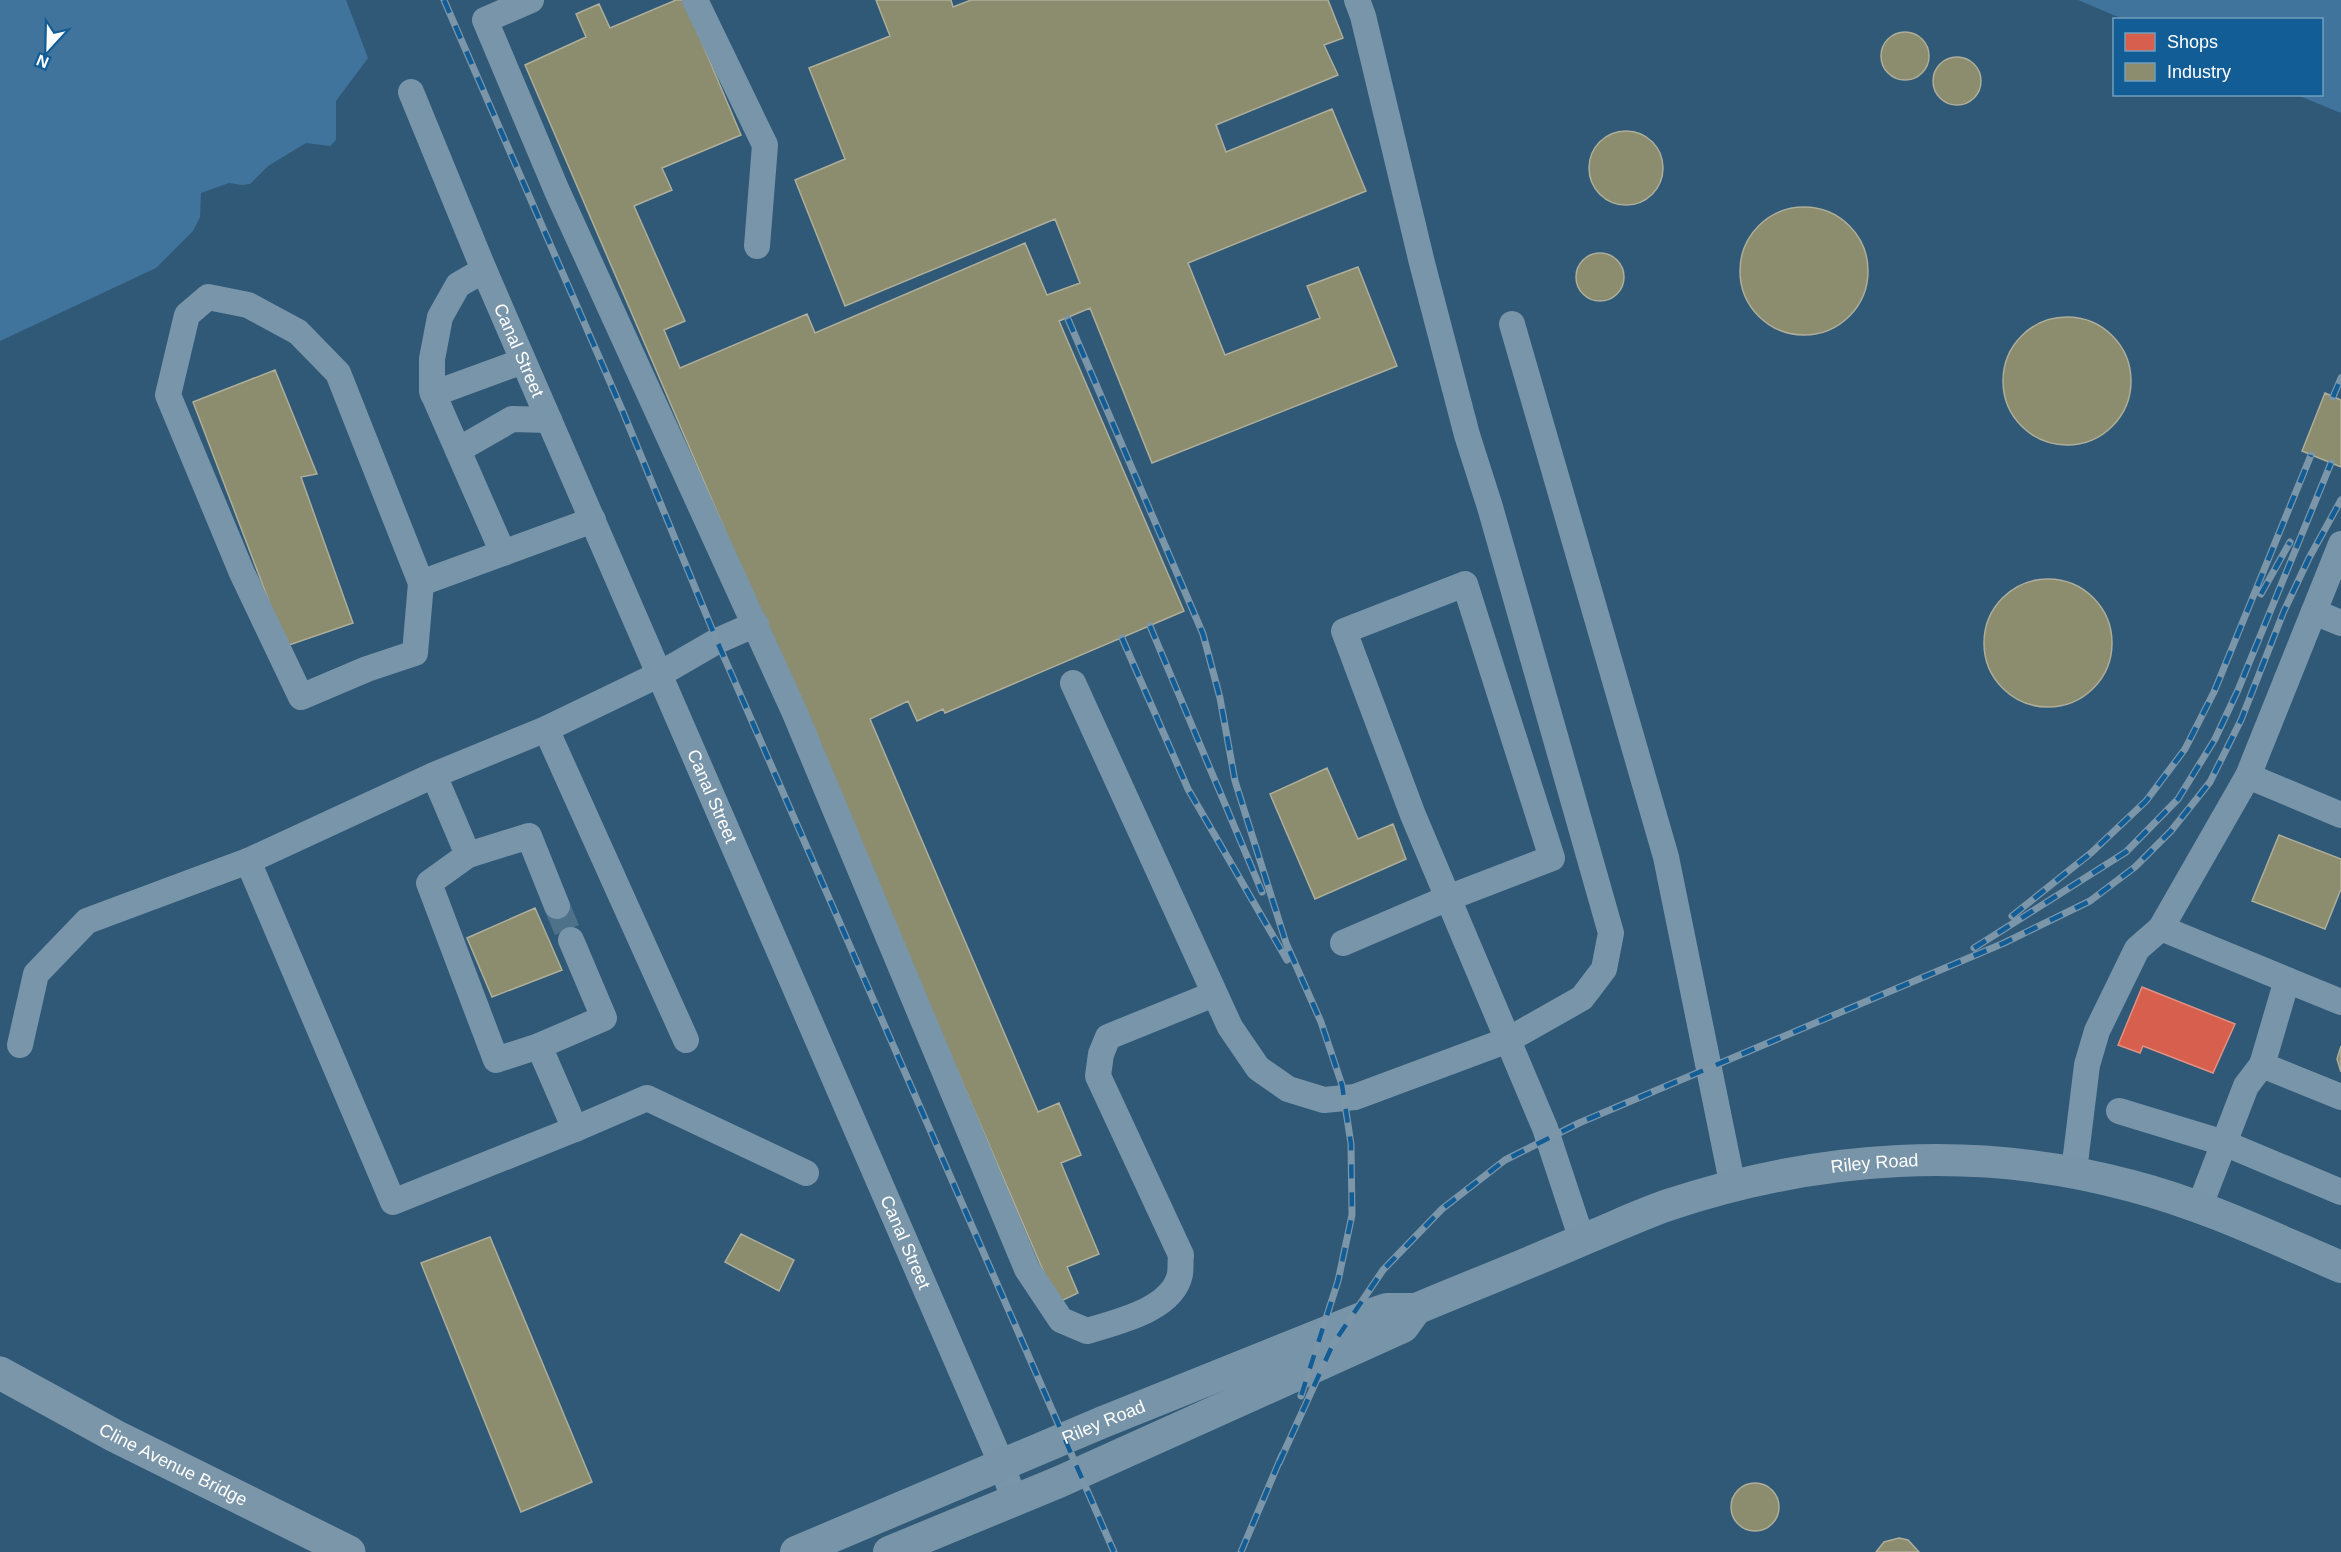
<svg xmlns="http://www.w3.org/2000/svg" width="2341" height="1552" font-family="Arial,sans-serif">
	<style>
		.water { fill: #40749c }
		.shops { fill: #d6604d; stroke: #e29082; stroke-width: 1.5 }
		.industry { fill: #8c8c6e; stroke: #aeae9a; stroke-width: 1.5 }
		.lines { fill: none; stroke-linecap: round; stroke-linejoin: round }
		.minor-tunnel { stroke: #4f728b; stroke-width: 26; stroke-dasharray: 26 13; stroke-linecap: butt }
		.minor { stroke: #7995aa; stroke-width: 26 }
		.major { stroke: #7794a8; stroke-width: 32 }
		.highway { stroke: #7b95a9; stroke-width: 33 }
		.rail-casing { stroke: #7b95a9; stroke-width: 7 }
		.rail { stroke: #125d95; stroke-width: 4.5; stroke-dasharray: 14; stroke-linecap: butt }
		.labels { text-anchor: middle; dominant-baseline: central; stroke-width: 6; stroke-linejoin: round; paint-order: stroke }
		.street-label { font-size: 18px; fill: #fff; stroke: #125d95 }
	</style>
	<rect width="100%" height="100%" fill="#305977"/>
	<!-- water -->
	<path class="water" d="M0 0H346L368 58 336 101V140L330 146 306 143 268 166 250 184 242 185 229 183 201 193 200 217 193 231 156 268 0 341Z
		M2078 0H2341V113L2297 95 2322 94V20L2123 19Z"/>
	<!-- shops -->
	<path class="shops" d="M2142 987 2235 1024 2213 1073 2143 1046 2140 1053 2118 1045Z"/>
	<!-- industry -->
	<path class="industry" d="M676 0H684L741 135 662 168 672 190 634 206 685 321 664 330 680 368 807 314 815 333 1025 243 1047 295 1080 283 1055 219 845 306 795 180 845 159 809 68 890 36 876 0H951L953 7 971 0H1328L1343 38 1324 45 1338 75 1216 125 1226 152 1332 109 1366 191 1188 263 1225 355 1320 318 1307 286 1358 267 1397 366 1152 463 1090 308 1059 321 1184 611 945 713 943 709 917 721 908 701 870 719 1038 1112 1059 1103 1081 1155 1061 1163 1099 1254 1067 1267 1078 1293 1057 1303 525 65 586 37 576 14 599 4 610 28Z
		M1881 56a24 24 0 1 1 48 0a24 24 0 1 1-48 0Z
		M1933 81a24 24 0 1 1 48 0a24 24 0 1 1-48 0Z
		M1589 168a37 37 0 1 1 74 0a37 37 0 1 1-74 0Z
		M1740 271a64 64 0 1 1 128 0a64 64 0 1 1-128 0Z
		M1576 277a24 24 0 1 1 48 0a24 24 0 1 1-48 0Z
		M2003 381a64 64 0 1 1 128 0a64 64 0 1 1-128 0Z
		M275 370 317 474 301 477 353 623 286 646 193 402Z
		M2325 393 2341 400V467L2302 451Z
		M1984 643a64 64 0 1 1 128 0a64 64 0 1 1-128 0Z
		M1327 768 1358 839 1393 824 1406 859 1315 899 1270 794Z
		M2279 835 2341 859V889L2325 929 2252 901Z
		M535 908 562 970 492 997 467 938Z
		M2341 1046V1072L2337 1059Z
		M741 1234 794 1260 779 1291 725 1262Z
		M490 1237 592 1482 521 1512 421 1263Z
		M1731 1507a24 24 0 1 1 48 0a24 24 0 1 1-48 0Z
		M1899 1538 1908 1540 1919 1552H1876L1884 1542Z"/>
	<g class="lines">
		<!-- minor-tunnel -->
		<path class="minor-tunnel" d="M557 906 571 940"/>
		<!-- minor -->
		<g class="minor">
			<path d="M531 0 485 20 557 191 794 711 1027 1269 1061 1320 1087 1331C1116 1322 1173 1310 1180 1274 1181 1268 1180 1262 1181 1255L1098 1076 1101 1054 1108 1037 1214 994"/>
			<path d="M695 0 765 145 757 246"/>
			<path id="s1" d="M411 92 484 270 1002 1465 1014 1500"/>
			<path d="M484 270 458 285 440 317 432 359V391L503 553"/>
			<path d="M1512 324 1666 857 1733 1187"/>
			<path d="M433 394 523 361"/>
			<path d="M458 450 512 419 549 420"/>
			<path d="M421 583 415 653 367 669 301 697 242 573 168 395 187 315 208 297 248 305 298 332 338 373 421 583 593 520"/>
			<path d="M2314 612 2341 623"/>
			<path d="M1073 683 1230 1027 1258 1068 1288 1089 1324 1100 1355 1097 1508 1040 1582 998 1604 969 1611 933 1490 507 1467 435 1422 263 1363 16 1357 0"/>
			<path d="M546 729 686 1040"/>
			<path d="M434 775 468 855 429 883 496 1060 539 1046 575 1129 393 1202 248 861 434 775 546 729 660 674 717 641 756 624"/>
			<path d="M2248 776 2341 815"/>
			<path d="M468 855 529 836 557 906"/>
			<path d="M2161 928 2248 776 2341 544"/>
			<path d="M1343 943 1448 898 1552 858 1465 584 1344 631 1413 815 1545 1128 1582 1240"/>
			<path d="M2287 980 2341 1002"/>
			<path d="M20 1045 36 974 87 921 248 861"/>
			<path d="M539 1046 604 1018 571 940"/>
			<path d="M2262 1065 2341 1097"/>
			<path d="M2119 1111 2224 1143 2341 1192"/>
			<path d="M575 1129 647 1098 806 1173"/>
			<path d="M2074 1171 2087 1065 2097 1031 2137 949 2161 928 2287 980 2262 1065 2246 1086 2199 1208"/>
		</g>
		<!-- major -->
		<g class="major">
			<path id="s2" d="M796 1552 1103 1422 1369 1315 1387 1309H1416C1471 1286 1527 1264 1582 1240 1610 1229 1639 1215 1668 1205 1818 1155 1979 1144 2132 1186 2205 1205 2273 1238 2341 1267"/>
			<path d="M889 1552 1059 1482 1403 1327 1416 1309"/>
		</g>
		<!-- highway -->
		<path class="highway" id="s3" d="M0 1373 115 1436 349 1552"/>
		<defs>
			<path id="rail" d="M444 0 623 412 717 641 1114 1552
				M1068 319 1203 634 1220 698 1235 781 1286 943 1321 1022 1342 1085 1351 1144 1352 1215 1338 1281 1301 1396
				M2333 397 2341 378
				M2261 594 2290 542
				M1150 626 1262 892
				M1122 638 1188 789 1287 960
				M2012 916 2091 853 2146 801 2185 749 2214 692 2311 455
				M1974 948 2126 852 2178 799 2215 739 2238 690 2331 463
				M1279 1463 1333 1344 1383 1270 1442 1209 1505 1160 1579 1123 2004 943 2090 901 2135 867 2171 831 2210 782 2241 720 2284 611 2309 558 2341 500
				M1241 1552 1282 1455"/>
		</defs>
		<!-- rail casing -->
		<use href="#rail" class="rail-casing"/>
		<!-- rail -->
		<use href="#rail" class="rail"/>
	</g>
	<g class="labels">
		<!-- street labels -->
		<g class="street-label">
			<text stroke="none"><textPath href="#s1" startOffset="280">Canal Street</textPath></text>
			<text stroke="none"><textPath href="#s1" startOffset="766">Canal Street</textPath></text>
			<text stroke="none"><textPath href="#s2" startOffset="1152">Riley Road</textPath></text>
			<text stroke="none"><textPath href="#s1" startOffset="1252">Canal Street</textPath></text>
			<text stroke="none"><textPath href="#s2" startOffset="334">Riley Road</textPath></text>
			<text stroke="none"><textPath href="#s3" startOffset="196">Cline Avenue Bridge</textPath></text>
		</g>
	</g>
	<!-- legend -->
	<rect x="2113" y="18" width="210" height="78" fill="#125d95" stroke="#719ebf" stroke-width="1.5"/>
	<rect x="2125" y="33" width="30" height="18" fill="#d6604d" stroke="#719ebf" stroke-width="1.5"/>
	<text x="2167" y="48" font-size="18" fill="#ffffff">Shops</text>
	<rect x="2125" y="63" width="30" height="18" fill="#8c8c6e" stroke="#719ebf" stroke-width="1.5"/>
	<text x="2167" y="78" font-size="18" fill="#ffffff">Industry</text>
	<!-- north arrow -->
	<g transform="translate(48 48) rotate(202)" stroke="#125d95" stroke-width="4.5" paint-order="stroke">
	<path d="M0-4.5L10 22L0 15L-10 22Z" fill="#ffffff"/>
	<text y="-9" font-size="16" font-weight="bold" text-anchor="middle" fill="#ffffff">N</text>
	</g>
</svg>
